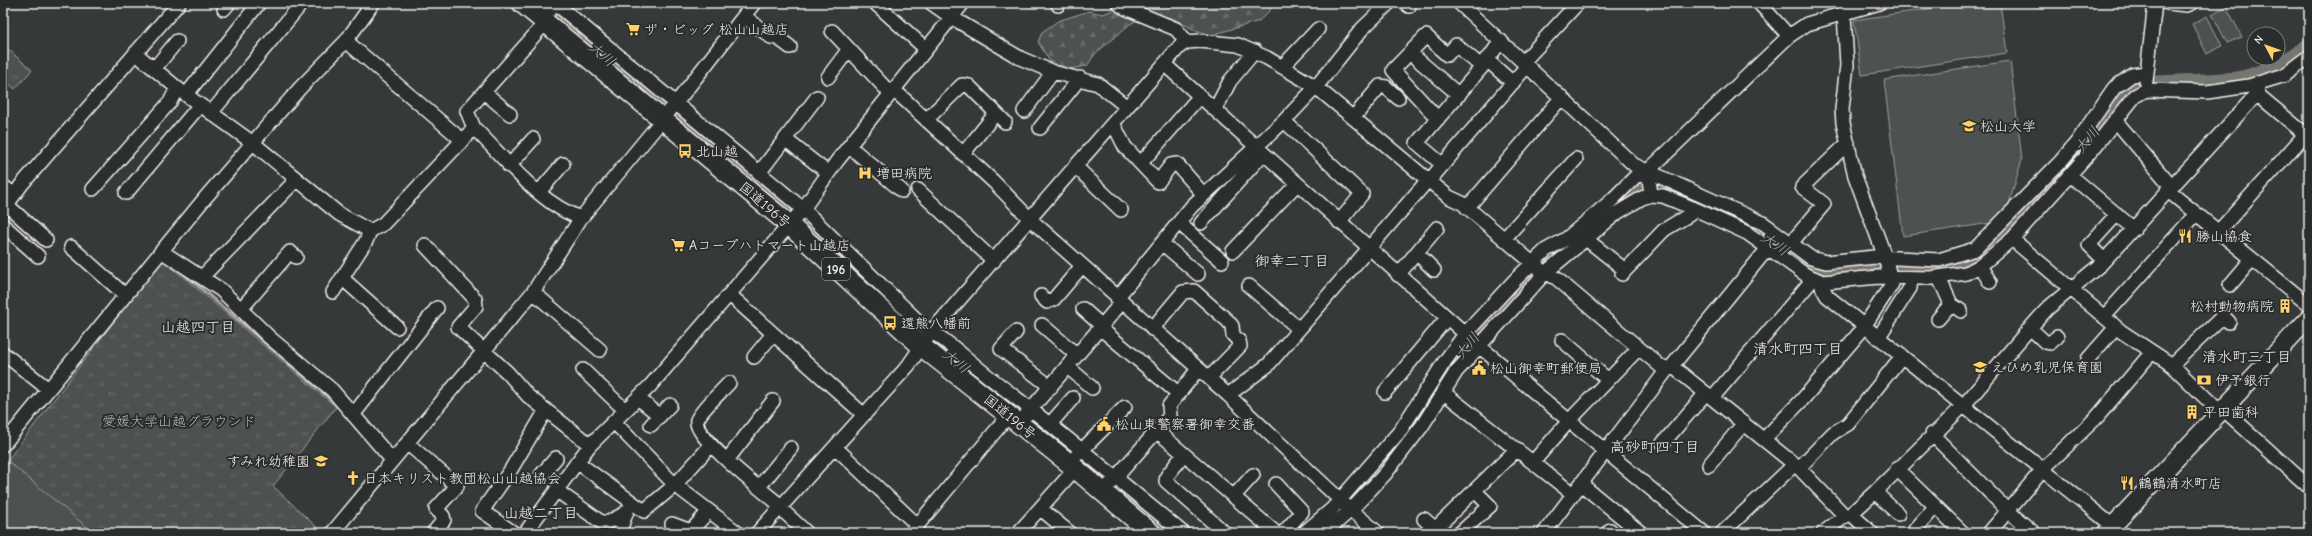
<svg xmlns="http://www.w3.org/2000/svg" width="2312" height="536" font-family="'Comic Neue','Klee One',sans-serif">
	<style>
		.grass { fill: url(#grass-tufts); stroke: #a1a19c }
		.forest { fill: url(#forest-firs); stroke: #a1a19c }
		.pitch { fill: #4e514f; stroke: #a1a19c }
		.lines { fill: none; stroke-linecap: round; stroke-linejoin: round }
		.stream { stroke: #a8a7a1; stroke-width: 3 }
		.river { stroke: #757572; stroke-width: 17 }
		.minor-casing { stroke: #f4f1e8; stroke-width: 16 }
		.major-casing { stroke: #f4f1e8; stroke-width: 20 }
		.highway-casing { stroke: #f4f1e8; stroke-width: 22 }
		.minor { stroke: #2a2d2e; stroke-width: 13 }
		.major { stroke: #2a2d2e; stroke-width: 17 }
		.highway { stroke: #2a2d2e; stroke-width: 19 }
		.labels { text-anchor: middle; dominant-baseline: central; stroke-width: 4; stroke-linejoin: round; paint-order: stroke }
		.shield { fill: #2a2d2e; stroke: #b7b6b0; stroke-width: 1 }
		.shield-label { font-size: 13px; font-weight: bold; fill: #f4f1e8 }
		.poi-label { font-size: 14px; fill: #f4f1e8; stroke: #2a2d2e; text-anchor: start }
		.street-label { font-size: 14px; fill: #f4f1e8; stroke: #2a2d2e }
		.park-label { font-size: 14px; fill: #bab9b2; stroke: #2a2d2e }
		.water-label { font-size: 15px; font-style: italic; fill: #b4b3ad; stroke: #2a2d2e }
		.neighbourhood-label { font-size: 15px; fill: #f4f1e8; stroke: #2a2d2e }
	</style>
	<defs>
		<pattern id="grass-tufts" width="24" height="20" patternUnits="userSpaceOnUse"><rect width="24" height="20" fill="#4e514f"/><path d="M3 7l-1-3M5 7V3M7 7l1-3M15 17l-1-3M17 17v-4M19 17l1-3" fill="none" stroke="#686a68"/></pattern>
		<pattern id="forest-firs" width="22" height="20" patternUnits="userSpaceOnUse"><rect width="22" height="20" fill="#4e514f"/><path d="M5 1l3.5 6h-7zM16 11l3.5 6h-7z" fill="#686a68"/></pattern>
	</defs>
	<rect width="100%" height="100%" fill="#363939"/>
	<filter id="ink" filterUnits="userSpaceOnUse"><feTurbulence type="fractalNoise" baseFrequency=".025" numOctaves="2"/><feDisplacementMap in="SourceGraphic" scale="8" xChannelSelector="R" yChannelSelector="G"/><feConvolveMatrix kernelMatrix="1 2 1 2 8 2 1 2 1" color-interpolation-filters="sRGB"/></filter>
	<g filter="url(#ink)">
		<!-- grass -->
		<path class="grass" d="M3 45 32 70 15 89 3 79Z
			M162 259 336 407 273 486 323 533H3V466Z"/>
		<!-- forest -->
		<path class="forest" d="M1120 3H1277L1259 21 1212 35 1195 30 1172 18 1150 14 1130 24 1095 54 1087 66 1064 70 1049 60 1038 42 1042 32 1058 21 1089 11 1103 14 1116 9Z"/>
		<!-- pitch -->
		<path class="pitch" d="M1967 3H2000L2007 53 1862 75 1854 20Z
			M2226 6 2242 37 2227 43 2212 14Z
			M2207 16 2222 46 2207 54 2192 24Z
			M2010 61 2022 159 2008 207 1991 223 1903 236 1884 80Z
			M9 462 94 533H3V469Z"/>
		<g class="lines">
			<!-- stream -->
			<path class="stream" d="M178 269 335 403"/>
			<!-- river -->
			<path class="river" d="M542 3 663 104
				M678 116 784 203 920 331 1003 399
				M1607 216C1642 186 1639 179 1684 199
				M1732 220 1772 240 1809 268 1827 271 1855 268 1908 269 1951 266 1982 253 2008 227 2090 138 2122 92 2132 85C2167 83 2203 83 2237 80 2254 78 2297 58 2309 46
				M1062 446 1170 533
				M1333 514 1350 499 1393 451 1458 356 1479 330 1507 297 1549 266"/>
			<defs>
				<path id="minor" d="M555 3 803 209 924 327C948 340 967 360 989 377 1055 427 1119 480 1183 533
					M875 3 926 49
					M931 3 951 17 1020 58 1053 72 1098 84 1127 107
					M1058 3V5
					M1118 3 1123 7 1176 29 1187 42
					M1405 3 1409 6
					M1459 3 1634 165 1763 223 1811 258 1826 262 1875 257 1939 260 1975 249 2061 161 2077 142 2114 88 2132 75 2146 73
					M1759 3 1789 36
					M2167 3 2187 5 2192 3
					M224 9 229 3
					M744 16 771 37 778 38 790 47
					M832 31 891 94
					M346 41 462 140
					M135 53 182 92 253 143 339 214 370 231 383 224 474 128 467 111 540 29 546 14 556 4
					M1410 53 1459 95
					M1486 59 1513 83
					M1523 62 1578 3
					M1164 64 1479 346 1704 533
					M1282 67 1318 29
					M154 69 177 41
					M828 77 849 49
					M2146 81 2155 3
					M894 90 994 182 1030 219 1228 395 1351 510 1378 533
					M484 92 510 114
					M2257 94 2305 134
					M186 95 259 3
					M1215 110 1230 81 1255 51
					M1024 111 1053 72
					M211 113 298 8
					M1353 118 1380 86 1386 87 1398 98
					M1438 119 1393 70 1426 36 1447 55 1456 45 1482 67
					M926 120 962 85 969 86 1005 122
					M2115 120 2171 186
					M1284 121 1362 194 1339 222
					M1113 123 1125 147 1158 182 1171 165 1177 164 1203 194
					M474 128C504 157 540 205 581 218
					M1040 128 1080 78
					M785 139 828 173
					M849 146 902 191
					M963 154 996 113
					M1141 163 1200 96
					M1443 165 1417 143 1482 67 1501 41
					M509 166 533 139
					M1075 166 1121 210
					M759 173 817 97
					M2070 175 2134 229
					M1429 181 1526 67
					M3 186 14 195
					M93 189 170 102 177 88
					M918 190 994 261
					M2167 190 2309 305
					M539 192 563 164
					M126 193 200 105
					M1651 195 1649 179 1651 168 1789 36 1807 24 1879 3
					M7 205 46 240
					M1467 208 1562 97
					M3 210 22 184 179 3
					M1179 223 1222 261
					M1201 223 1263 154
					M3 225 38 256
					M2218 232 2309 130
					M1504 239 1576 159
					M1586 239 1625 270
					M2012 239 2122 332 2172 365 2220 412
					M1791 243 1824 204 1802 187 1848 143
					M1163 244 1198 274
					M425 245 475 299 476 306 458 327 508 373 528 396 590 445
					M71 247 125 295
					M161 251 221 290 269 337 332 390 392 460
					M1233 251 1297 184
					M1417 253 1434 270
					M2104 260 2089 245 2117 214
					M1980 266 1990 282
					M1622 274 1664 230 1697 210
					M1398 275 1437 228
					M202 277 297 179
					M342 278 397 327
					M1939 278 1951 304 1961 311
					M1823 282 1879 277 1931 278 1966 273 1980 266 2012 239 2093 149 2135 96 2146 90 2207 92 2249 86 2285 75 2309 57
					M2230 285 2252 259
					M1249 286 1299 329
					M333 292 366 241 370 231
					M533 292 600 350
					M730 295 863 414
					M1041 296 1047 302 1054 299 1082 266
					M1117 298 1192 206 1284 121 1316 87 1428 180 1449 197 1462 203 1542 271 1556 278 1666 371
					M241 309 290 252 296 257
					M1083 309 1102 326
					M2104 317 2196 214
					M1938 319 1951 304
					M1042 325 1077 355
					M1100 328 1179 394
					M2030 328 2045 342 2050 343 2057 337
					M1152 329 1183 292 1194 291 1228 321 1232 326 1233 335 1239 341 1240 346 1209 378
					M1016 332 1001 349 1051 387
					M1878 338 1910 288 1911 279
					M1562 340 1608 380
					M3 353 48 389
					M754 357 773 334
					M2088 359 2116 327
					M2172 365 2223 316 2229 322
					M1672 366 1799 468 1845 516
					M1068 367 1092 388
					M583 370 625 410
					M729 383C722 391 700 411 697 420 692 437 767 494 781 506
					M1385 392 1447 318
					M1443 392 1573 494
					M1228 395 1268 365 1428 180
					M638 398 660 416
					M1712 398 1814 278
					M2223 409 2309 487
					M353 415 437 308
					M1026 415 1122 302
					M614 422 675 485 738 533
					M1050 424 1073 398
					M651 425 670 405
					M1157 431 1276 533
					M1932 434 2008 511 2034 533
					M1764 439 1802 400 1861 331 1892 284 1885 257 1855 176 1843 123 1842 109 1847 65 1844 13
					M407 443 457 486 436 509 443 516 444 520 433 533
					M1663 443 1706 393
					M3 445 205 198 300 88 346 41 373 3
					M835 447 917 525
					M1184 454 1167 476 1166 481 1225 533
					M1077 455 1125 407
					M727 460 773 401
					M577 462 644 511 675 485 711 445
					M1533 462 1569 421 1639 348
					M1709 465 1744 423
					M1799 468 1833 433 1848 424 1902 356
					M1897 469 1963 533
					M541 475 556 458
					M1276 484 1302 512 1283 533
					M1581 484 1641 533
					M759 487 791 448
					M556 490 601 522H608L626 513
					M1103 492 1170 416 1169 406 1198 369
					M1875 492 1898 514
					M1234 496 1253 475
					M780 508 807 533
					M1041 509 1070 533
					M1851 514 1872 533
					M1424 519 1440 533
					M672 524 696 533
					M1435 529 1517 449
					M1915 530 1935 507
					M332 533 533 292 581 218 676 103 754 3
					M514 533 482 511 510 471 546 410
					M525 533 590 445 650 386 803 209 837 161 963 3
					M619 533 627 511
					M689 533 709 511
					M757 533 908 366 932 331 1180 46 1187 42 1200 41 1238 45 1267 58 1316 87 1362 29 1389 3
					M911 533 1008 416
					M1018 533 1075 469
					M1304 533 1332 509 1400 431 1445 361 1465 334 1516 279 1546 250 1566 239 1612 200 1636 176 1649 173
					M1324 533 1351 510 1385 474 1422 426 1456 372 1545 273 1617 213 1642 198 1651 195 1663 196 1697 210 1747 233 1806 275 1823 282 1822 287 1827 296 2113 526
					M1460 533 1490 506 1475 491
					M1544 533 1666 371 1672 366 1764 253 1772 250
					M1608 533 1610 530
					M1722 533 1795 464
					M1823 533 1845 516 1851 514 1875 492 1964 405 2030 328 2048 308 2101 264 2257 94 2259 84
					M1989 533 2043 469 2097 417 2152 352"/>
				<path id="major" d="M2106 533 2309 318"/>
				<path id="highway" d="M522 3 785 221 921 346 1070 464 1151 533"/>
			</defs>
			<!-- minor casing -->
			<use href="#minor" class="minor-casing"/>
			<!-- major casing -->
			<use href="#major" class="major-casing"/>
			<!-- highway casing -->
			<use href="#highway" class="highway-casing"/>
			<!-- minor -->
			<use href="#minor" class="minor"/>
			<!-- major -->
			<use href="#major" class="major"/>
			<!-- highway -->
			<use href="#highway" class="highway"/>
		</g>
	</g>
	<!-- icons -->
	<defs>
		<symbol id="supermarket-bare" viewBox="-9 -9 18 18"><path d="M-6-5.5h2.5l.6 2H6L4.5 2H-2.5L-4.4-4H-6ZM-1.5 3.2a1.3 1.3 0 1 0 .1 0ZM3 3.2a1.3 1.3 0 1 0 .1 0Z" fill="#ffd166" stroke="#2a2d2e" stroke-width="2.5" paint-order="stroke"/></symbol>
		<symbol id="university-bare" viewBox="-9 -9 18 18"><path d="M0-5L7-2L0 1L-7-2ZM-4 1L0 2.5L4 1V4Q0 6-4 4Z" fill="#ffd166" stroke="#2a2d2e" stroke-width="2.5" paint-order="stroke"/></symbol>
		<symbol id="bus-bare" viewBox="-9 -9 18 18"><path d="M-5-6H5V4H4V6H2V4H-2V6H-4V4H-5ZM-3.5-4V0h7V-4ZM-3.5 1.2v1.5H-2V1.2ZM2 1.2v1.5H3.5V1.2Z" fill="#ffd166" stroke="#2a2d2e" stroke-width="2.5" paint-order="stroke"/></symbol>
		<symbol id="hospital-bare" viewBox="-9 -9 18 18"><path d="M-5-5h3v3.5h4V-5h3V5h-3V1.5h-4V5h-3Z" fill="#ffd166" stroke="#2a2d2e" stroke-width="2.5" paint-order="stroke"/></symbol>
		<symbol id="restaurant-bare" viewBox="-9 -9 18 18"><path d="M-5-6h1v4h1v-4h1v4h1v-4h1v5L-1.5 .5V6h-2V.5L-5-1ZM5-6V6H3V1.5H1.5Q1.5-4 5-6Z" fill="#ffd166" stroke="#2a2d2e" stroke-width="2.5" paint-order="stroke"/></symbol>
		<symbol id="building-bare" viewBox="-9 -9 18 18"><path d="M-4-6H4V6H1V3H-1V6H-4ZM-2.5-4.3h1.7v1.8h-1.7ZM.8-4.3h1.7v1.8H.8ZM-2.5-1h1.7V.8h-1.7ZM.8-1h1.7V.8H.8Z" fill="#ffd166" stroke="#2a2d2e" stroke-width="2.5" paint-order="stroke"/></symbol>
		<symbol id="school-bare" viewBox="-9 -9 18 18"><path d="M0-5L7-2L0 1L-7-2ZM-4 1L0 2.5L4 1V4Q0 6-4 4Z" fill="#ffd166" stroke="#2a2d2e" stroke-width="2.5" paint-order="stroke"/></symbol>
		<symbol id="civic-bare" viewBox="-9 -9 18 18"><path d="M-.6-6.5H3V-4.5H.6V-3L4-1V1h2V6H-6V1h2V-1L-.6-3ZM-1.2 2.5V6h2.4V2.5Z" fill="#ffd166" stroke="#2a2d2e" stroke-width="2.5" paint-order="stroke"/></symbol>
		<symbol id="bank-bare" viewBox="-9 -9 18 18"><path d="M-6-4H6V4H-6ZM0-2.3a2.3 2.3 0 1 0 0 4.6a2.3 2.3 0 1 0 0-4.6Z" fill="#ffd166" stroke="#2a2d2e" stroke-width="2.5" paint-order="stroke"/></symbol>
		<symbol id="church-bare" viewBox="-9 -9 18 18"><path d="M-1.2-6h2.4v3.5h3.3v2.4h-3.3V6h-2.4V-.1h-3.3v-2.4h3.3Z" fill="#ffd166" stroke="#2a2d2e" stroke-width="2.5" paint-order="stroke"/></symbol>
	</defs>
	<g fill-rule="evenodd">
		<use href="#supermarket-bare" x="623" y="19" width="20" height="20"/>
		<use href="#university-bare" x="1959" y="116" width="20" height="20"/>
		<use href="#bus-bare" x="675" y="141" width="20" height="20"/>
		<use href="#hospital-bare" x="855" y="163" width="20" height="20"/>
		<use href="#restaurant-bare" x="2175" y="226" width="20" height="20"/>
		<use href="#supermarket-bare" x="668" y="235" width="20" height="20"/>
		<use href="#building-bare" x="2275" y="296" width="20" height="20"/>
		<use href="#bus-bare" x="880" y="313" width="20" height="20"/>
		<use href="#school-bare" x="1970" y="357" width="20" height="20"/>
		<use href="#civic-bare" x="1469" y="358" width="20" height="20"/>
		<use href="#bank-bare" x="2194" y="370" width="20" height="20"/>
		<use href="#building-bare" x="2182" y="402" width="20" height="20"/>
		<use href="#civic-bare" x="1094" y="414" width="20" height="20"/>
		<use href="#school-bare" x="311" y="451" width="20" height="20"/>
		<use href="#church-bare" x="343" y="468" width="20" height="20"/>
		<use href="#restaurant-bare" x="2117" y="473" width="20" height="20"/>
	</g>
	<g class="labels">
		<!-- shield labels -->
		<rect class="shield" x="822" y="258" width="28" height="22" rx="3"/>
		<g class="shield-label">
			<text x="836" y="269">196</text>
		</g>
		<!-- poi labels -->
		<g class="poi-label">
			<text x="644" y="29">ザ・ビッグ 松山山越店</text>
			<text x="1980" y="126">松山大学</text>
			<text x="696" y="151">北山越</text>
			<text x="876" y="173">増田病院</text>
			<text x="2196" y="236">勝山協食</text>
			<text x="689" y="245">Aコープハトマート山越店</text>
			<text x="2274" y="306" text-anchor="end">松村動物病院</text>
			<text x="901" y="323">還熊八幡前</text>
			<text x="1991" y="367">えひめ乳児保育園</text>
			<text x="1490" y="368">松山御幸町郵便局</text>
			<text x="2215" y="380">伊予銀行</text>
			<text x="2203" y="412">平田歯科</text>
			<text x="1115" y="424">松山東警察署御幸交番</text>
			<text x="310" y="461" text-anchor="end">すみれ幼稚園</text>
			<text x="364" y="478">日本キリスト教団松山山越協会</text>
			<text x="2138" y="483">鶴鶴清水町店</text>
		</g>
		<!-- street labels -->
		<g class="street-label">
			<text transform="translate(765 205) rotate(40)">国道196号</text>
			<text transform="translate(1010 417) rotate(39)">国道196号</text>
		</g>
		<!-- park labels -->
		<g class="park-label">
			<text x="179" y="421">愛媛大学山越グラウンド</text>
		</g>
		<!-- water labels -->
		<g class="water-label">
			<text transform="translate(602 54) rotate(40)">大川</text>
			<text transform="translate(2087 140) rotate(-51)">大川</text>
			<text transform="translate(1775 244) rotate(35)">大川</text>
			<text transform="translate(1467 346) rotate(-51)">大川</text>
			<text transform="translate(956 361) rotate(39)">大川</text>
		</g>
		<!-- neighbourhood labels -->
		<g class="neighbourhood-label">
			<text x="1292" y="261">御幸二丁目</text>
			<text x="198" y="327">山越四丁目</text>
			<text x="1798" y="349">清水町四丁目</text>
			<text x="2247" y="357">清水町三丁目</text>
			<text x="1655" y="447">高砂町四丁目</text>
			<text x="541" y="513">山越二丁目</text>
		</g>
	</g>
	<!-- margin -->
	<rect width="2312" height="536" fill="none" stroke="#2a2d2e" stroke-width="16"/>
	<rect x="8" y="8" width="2296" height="520" fill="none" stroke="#f4f1e8" stroke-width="1.5" filter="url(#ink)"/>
	<!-- north arrow -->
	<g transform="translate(2266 46) rotate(311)"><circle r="19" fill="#2a2d2e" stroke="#7b7b78"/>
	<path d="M0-3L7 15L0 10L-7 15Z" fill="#ffd166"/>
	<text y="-6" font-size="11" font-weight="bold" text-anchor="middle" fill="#f4f1e8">N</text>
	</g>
</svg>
